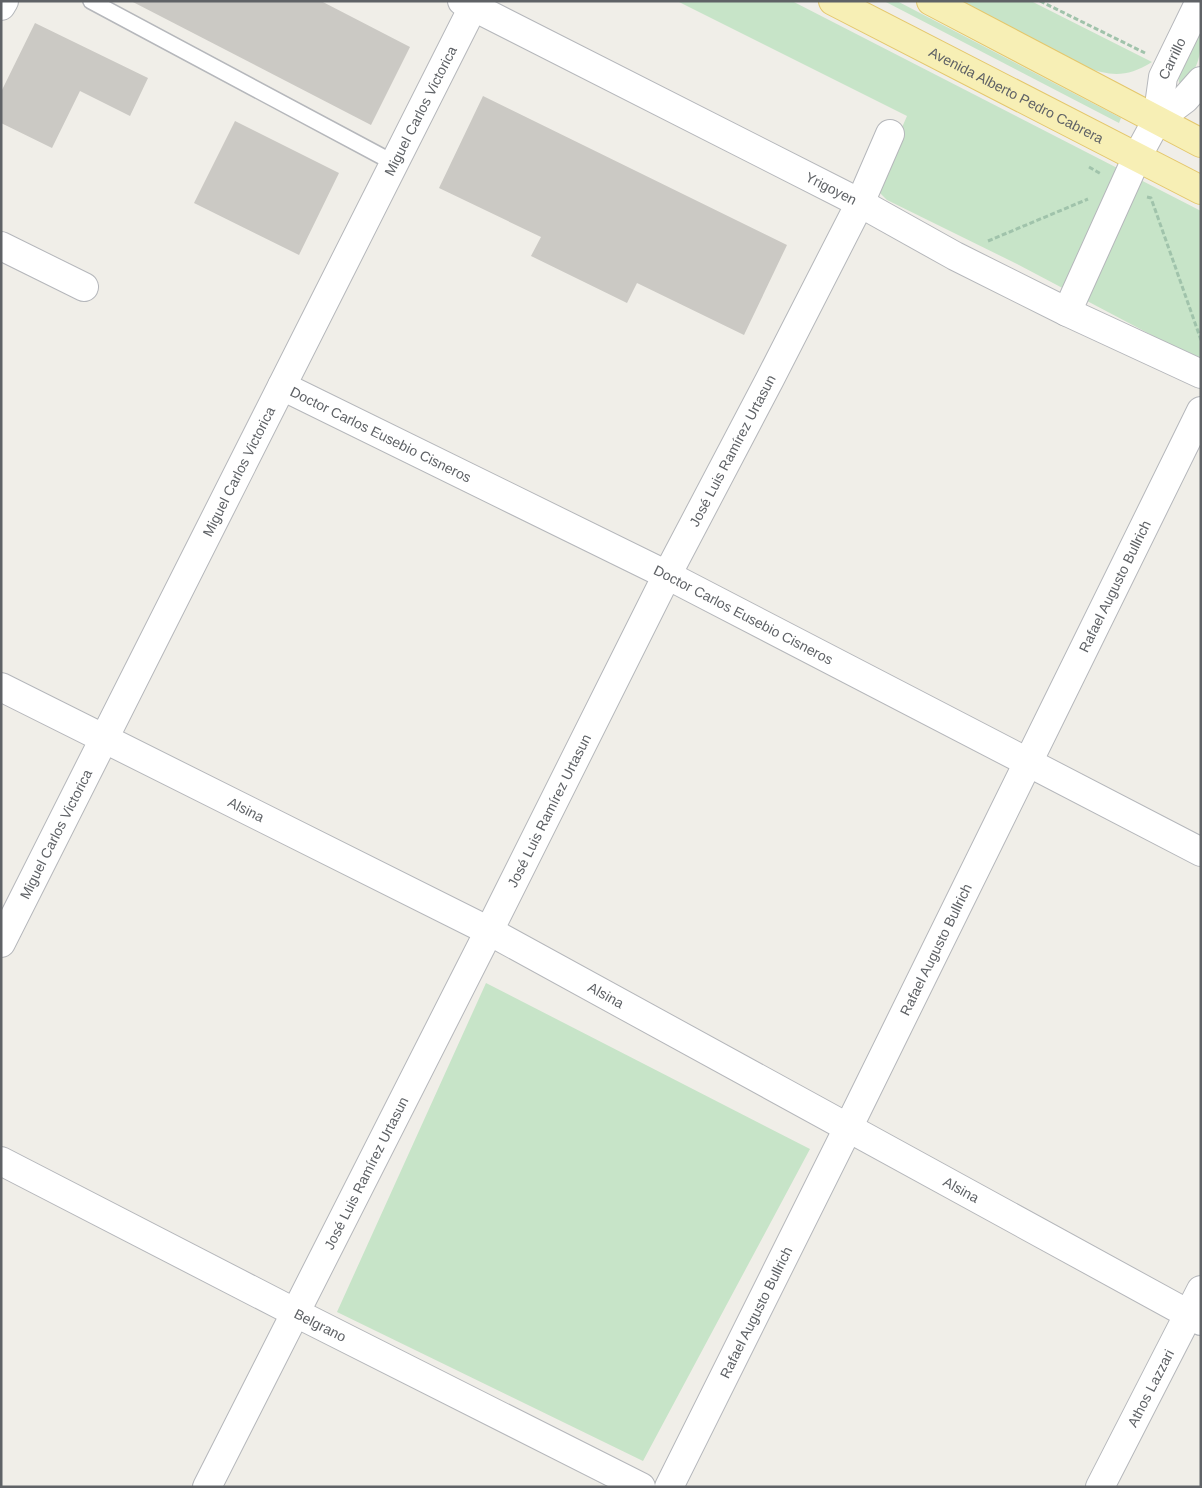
<svg xmlns="http://www.w3.org/2000/svg" width="1202" height="1488" font-family="Arial,sans-serif">
	<style>
		.green { fill: #c7e4c8 }
		.building { fill: #cbc9c4 }
		.lines { fill: none; stroke-linecap: round; stroke-linejoin: round }
		.service-casing { stroke: #b5b7bb; stroke-width: 18 }
		.minor-casing { stroke: #b5b7bb; stroke-width: 30 }
		.primary-casing { stroke: #e4c76c; stroke-width: 30 }
		.path { stroke: #a0c3ab; stroke-width: 3; stroke-dasharray: 5 2.5; stroke-linecap: butt }
		.service { stroke: #fff; stroke-width: 15 }
		.minor { stroke: #fff; stroke-width: 28 }
		.primary { stroke: #f7efb5; stroke-width: 28 }
		.labels { text-anchor: middle; dominant-baseline: central; stroke-width: 5; stroke-linejoin: round; paint-order: stroke }
		.street-label { font-size: 14px; fill: #5f6266; stroke: #fff }
	</style>
	<rect width="100%" height="100%" fill="#f0eee8"/>
	<!-- green -->
	<path class="green" d="M677 1H792L1201 211V358L1161 340 1017 264 887 200 880 193 878 182 907 116Z
		M884 1H897L1121 118 1119 123Z
		M960 1H1031L1152 62C1126 78 1111 76 1084 67Z
		M1201 28C1201 50 1201 73 1179 83L1178 74Z
		M486 983 810 1149 643 1461 337 1312Z"/>
	<!-- building -->
	<path class="building" d="M131 1H321L410 47 371 125Z
		M35 23 148 78 130 116 80 91 52 148 1 123V92Z
		M483 96 787 245 744 335 637 283 627 303 531 256 541 237 439 188Z
		M235 121 339 173 299 255 194 203Z"/>
	<g class="lines">
		<defs>
			<path id="service" d="M91 1 394 163"/>
			<g id="minor">
				<path id="s1" d="M462 1 860 203 955 256 1067 312 1201 374"/>
				<path d="M1 6 4 1"/>
				<path d="M1157 120 1185 99 1201 81"/>
				<path d="M1 246 84 287"/>
				<path id="s2" d="M1067 312 1137 157 1157 120 1163 77 1200 1"/>
				<path id="s3" d="M282 386 667 575 1201 852"/>
				<path id="s4" d="M1 687 489 931 1201 1321"/>
				<path id="s5" d="M1 943 476 1"/>
				<path id="s6" d="M1 1161 296 1313 641 1487"/>
				<path id="s7" d="M207 1487 489 931 667 575 770 379 860 203 890 134"/>
				<path id="s8" d="M669 1487 848 1128 1201 411"/>
				<path id="s9" d="M1100 1487 1201 1290"/>
			</g>
			<g id="primary">
				<path id="s10" d="M833 1 1201 190"/>
				<path d="M931 1 1201 143"/>
			</g>
		</defs>
		<!-- service casing -->
		<use href="#service" class="service-casing"/>
		<!-- minor casing -->
		<use href="#minor" class="minor-casing"/>
		<!-- primary casing -->
		<use href="#primary" class="primary-casing"/>
		<!-- path -->
		<path class="path" d="M1040 1 1145 53
			M1089 167 1101 174
			M1147 197 1151 198 1201 340
			M988 241 1088 199"/>
		<!-- service -->
		<use href="#service" class="service"/>
		<!-- minor -->
		<use href="#minor" class="minor"/>
		<!-- primary -->
		<use href="#primary" class="primary"/>
	</g>
	<g class="labels">
		<!-- street labels -->
		<g class="street-label">
			<text stroke="none"><textPath href="#s2" startOffset="276">Carrillo</textPath></text>
			<text stroke="none"><textPath href="#s10" startOffset="206">Avenida Alberto Pedro Cabrera</textPath></text>
			<text stroke="none"><textPath href="#s5" startOffset="932">Miguel Carlos Victorica</textPath></text>
			<text stroke="none"><textPath href="#s1" startOffset="414">Yrigoyen</textPath></text>
			<text stroke="none"><textPath href="#s3" startOffset="110">Doctor Carlos Eusebio Cisneros</textPath></text>
			<text stroke="none"><textPath href="#s7" startOffset="1162">José Luis Ramírez Urtasun</textPath></text>
			<text stroke="none"><textPath href="#s5" startOffset="528">Miguel Carlos Victorica</textPath></text>
			<text stroke="none"><textPath href="#s8" startOffset="1005">Rafael Augusto Bullrich</textPath></text>
			<text stroke="none"><textPath href="#s3" startOffset="515">Doctor Carlos Eusebio Cisneros</textPath></text>
			<text stroke="none"><textPath href="#s4" startOffset="274">Alsina</textPath></text>
			<text stroke="none"><textPath href="#s7" startOffset="758">José Luis Ramírez Urtasun</textPath></text>
			<text stroke="none"><textPath href="#s5" startOffset="122">Miguel Carlos Victorica</textPath></text>
			<text stroke="none"><textPath href="#s8" startOffset="600">Rafael Augusto Bullrich</textPath></text>
			<text stroke="none"><textPath href="#s4" startOffset="679">Alsina</textPath></text>
			<text stroke="none"><textPath href="#s7" startOffset="352">José Luis Ramírez Urtasun</textPath></text>
			<text stroke="none"><textPath href="#s4" startOffset="1084">Alsina</textPath></text>
			<text stroke="none"><textPath href="#s8" startOffset="195">Rafael Augusto Bullrich</textPath></text>
			<text stroke="none"><textPath href="#s6" startOffset="359">Belgrano</textPath></text>
			<text stroke="none"><textPath href="#s9" startOffset="111">Athos Lazzari</textPath></text>
		</g>
	</g>
	<!-- border -->
	<rect width="1202" height="1488" fill="none" stroke="#5f6266" stroke-width="5"/>
</svg>
